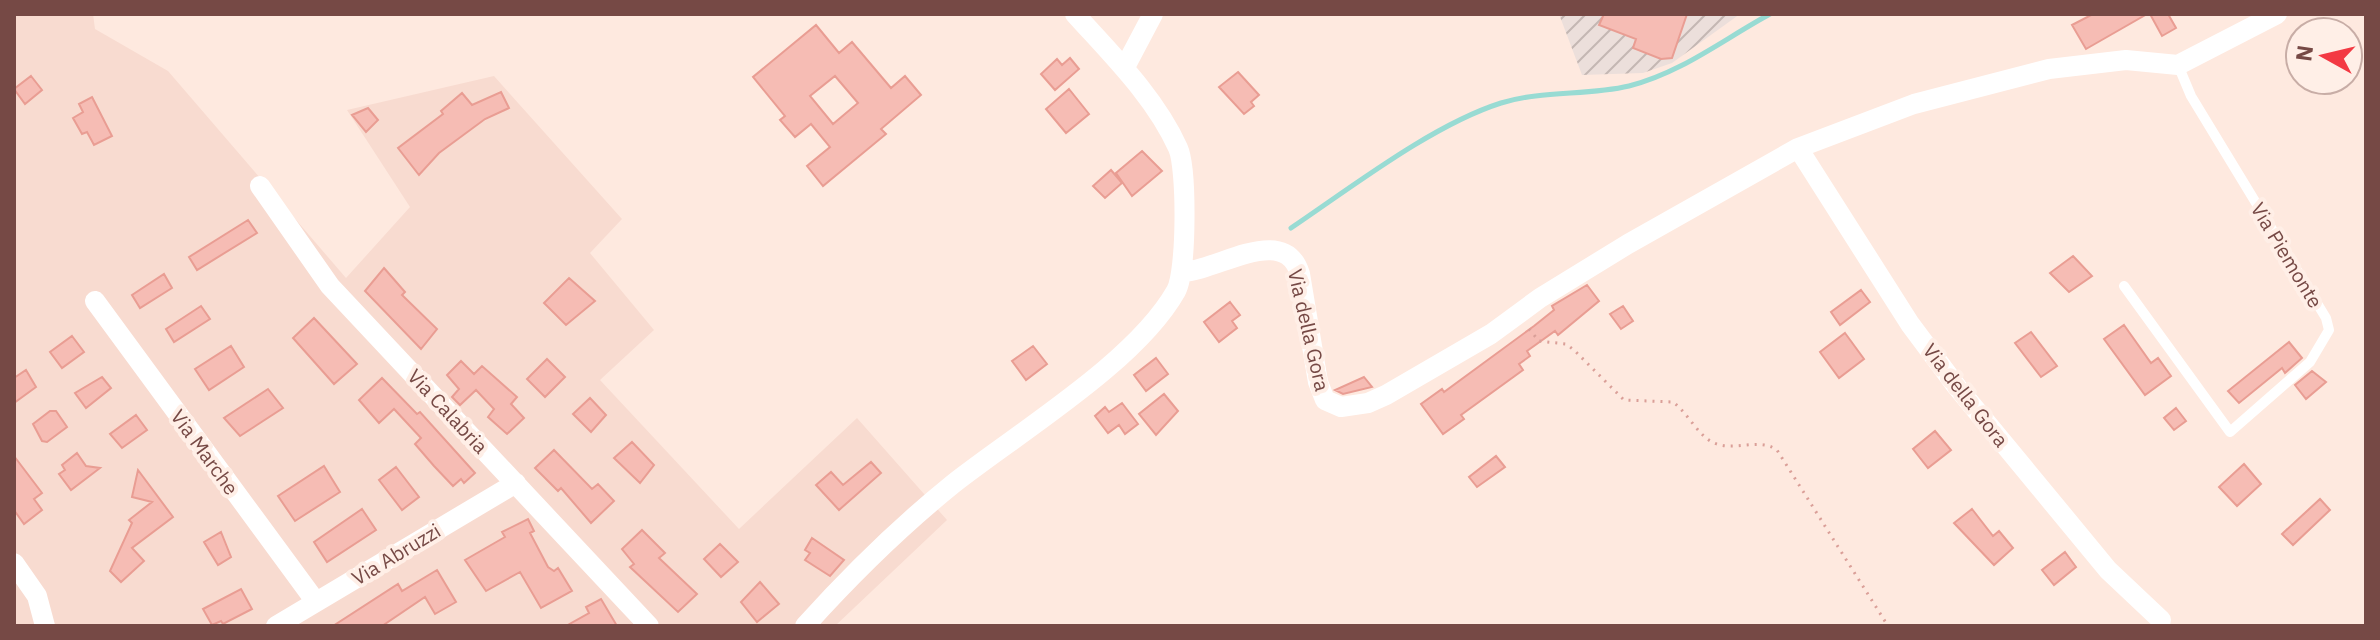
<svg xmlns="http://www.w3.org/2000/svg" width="2380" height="640" font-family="'IBM Plex Sans',sans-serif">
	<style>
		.residential { fill: #f8dbd0 }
		.industrial { fill: url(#industrial-furrows) }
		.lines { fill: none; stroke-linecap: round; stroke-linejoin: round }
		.stream { stroke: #98dbd3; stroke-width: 5 }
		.building { fill: #f6bcb4; stroke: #e99d93; stroke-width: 2; fill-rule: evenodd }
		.path { stroke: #da9f98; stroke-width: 3; stroke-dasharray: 2 6; stroke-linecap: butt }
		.service { stroke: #fff; stroke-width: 10 }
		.minor { stroke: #fff; stroke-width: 20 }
		.labels { text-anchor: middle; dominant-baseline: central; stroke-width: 8; stroke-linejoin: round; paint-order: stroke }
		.street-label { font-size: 20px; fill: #764945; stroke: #ffefe7 }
	</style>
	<defs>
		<pattern id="industrial-furrows" width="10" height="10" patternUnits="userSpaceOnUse" patternTransform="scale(2)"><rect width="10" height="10" fill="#ecdfdb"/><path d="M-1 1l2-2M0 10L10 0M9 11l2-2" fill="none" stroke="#c4b7b3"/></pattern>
	</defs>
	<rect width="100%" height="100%" fill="#fee9df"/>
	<!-- residential -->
	<path class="residential" d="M14 14H93L95 29 168 71 346 278 410 207 347 110 494 76 622 219 590 253 654 330 600 380 739 529 857 418 947 520 835 626H14Z"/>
	<!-- industrial -->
	<path class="industrial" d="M1559 14H1740L1672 63 1643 73 1582 75Z"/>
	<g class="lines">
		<!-- stream -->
		<path class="stream" d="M1291 228C1352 187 1432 125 1501 103 1543 90 1587 96 1629 86 1681 73 1724 39 1770 14"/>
	</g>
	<!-- building -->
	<path class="building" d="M1604 14H1687L1672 58 1661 59 1633 48 1636 39 1599 25Z
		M2093 14H2147L2086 49 2072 25Z
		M2150 14H2168L2176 28 2162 36Z
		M816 25 839 53 852 42 891 88 905 76 921 95 881 129 886 134 823 186 807 166 830 147 811 124 795 137 780 120 785 116 753 77ZM835 76 858 103 833 124 810 96Z
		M1070 58 1079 69 1055 90 1041 74 1057 59 1062 65Z
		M1238 72 1259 95 1251 102 1254 106 1244 114 1219 87Z
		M31 76 42 90 25 104 14 89Z
		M1069 89 1089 114 1066 133 1046 109Z
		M501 92 509 108 485 119 439 153 419 175 398 148 443 114 441 111 462 93 472 105Z
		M92 97 112 136 94 145 87 132 82 134 73 118 83 112 79 104Z
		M368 108 378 120 366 132 352 115Z
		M1142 151 1162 171 1132 196 1116 173Z
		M1111 170 1122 183 1105 198 1093 186Z
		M248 220 257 233 197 270 189 257Z
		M2073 256 2092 276 2069 292 2050 273Z
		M384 268 405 292 402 295 437 329 421 349 365 291Z
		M164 274 172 288 140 308 132 295Z
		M569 278 595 301 566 325 544 303Z
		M1587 285 1599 301 1558 335 1555 331 1527 351 1530 356 1519 364 1523 370 1461 415 1464 419 1443 434 1421 404 1442 389 1444 392 1534 326 1554 310 1552 306Z
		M1861 290 1870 302 1840 325 1831 312Z
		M1230 302 1240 315 1232 321 1237 328 1219 342 1204 322Z
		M201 306 210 319 174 342 166 329Z
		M1623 306 1633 321 1621 329 1610 314Z
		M314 318 357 364 334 384 293 338Z
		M2124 325 2151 363 2158 358 2171 376 2145 395 2104 339Z
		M2031 332 2057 366 2041 377 2015 343Z
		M1845 333 1864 359 1839 378 1820 352Z
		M72 336 84 352 62 368 50 352Z
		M2289 342 2302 358 2285 373 2282 368 2239 403 2228 391Z
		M231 346 244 367 209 390 195 369Z
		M1033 346 1047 364 1026 380 1012 361Z
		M1156 358 1168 374 1146 391 1134 375Z
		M547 359 565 377 545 397 527 379Z
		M461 361 474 374 482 366 517 397 511 404 524 418 507 434 488 417 494 409 476 390 460 405 452 397 459 389 447 375Z
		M26 370 36 387 14 403V378Z
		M2312 371 2326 382 2306 399 2295 385Z
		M102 377 111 388 86 408 75 393Z
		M1364 377 1372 387 1343 394 1335 390Z
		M382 378 417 414 420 412 475 473 464 483 461 479 453 486 434 466 415 444 421 438 394 409 379 423 359 400Z
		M268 389 283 408 240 436 224 418Z
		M1164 394 1178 411 1156 435 1139 414Z
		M590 398 606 415 591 432 573 414Z
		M1122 403 1138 424 1125 434 1119 425 1108 433 1095 416 1105 407 1109 412Z
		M2176 408 2186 421 2174 430 2164 418Z
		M50 411H56L67 427 47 442 42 441 33 424Z
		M136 415 147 430 122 448 110 434Z
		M1935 431 1951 450 1928 468 1913 449Z
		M632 442 654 465 640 483 614 458Z
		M554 450 592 489 598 484 614 501 591 523 561 488 558 491 535 468Z
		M77 453 86 466 100 468 71 490 59 474 65 470 62 465Z
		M14 456 42 493 34 499 42 510 24 524 14 510Z
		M1496 456 1505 467 1477 487 1469 477Z
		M871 462 881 473 839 510 816 485 831 472 843 485Z
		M2244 464 2261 484 2237 506 2219 487Z
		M324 466 340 492 295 521 278 496Z
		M396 467 419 497 402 510 379 480Z
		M138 470 173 517 132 548 144 561 121 582 110 571 132 523 129 520 152 502 132 497Z
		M2320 499 2330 510 2293 545 2282 534Z
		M362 509 376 530 327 562 314 542Z
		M1972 509 1993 536 1999 531 2013 548 1994 565 1954 523Z
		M528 519 534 531 530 533 548 567 554 571 558 568 572 591 541 608 520 572 486 591 465 560 505 537 502 532Z
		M642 530 665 553 659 558 697 594 678 612 630 567 634 564 622 549Z
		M221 532 231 557 218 565 204 542Z
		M812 538 844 560 830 576 805 560 810 553 805 550Z
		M720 544 738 562 721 577 704 559Z
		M2065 552 2076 567 2054 585 2042 570Z
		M437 570 456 602 435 614 425 597 382 626H333L398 584 402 591Z
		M760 582 779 604 757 622 741 602Z
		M241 589 252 609 223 624 221 621 212 625 203 609Z
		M601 599 617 626H566L589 613 586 607Z"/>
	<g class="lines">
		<!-- path -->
		<path class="path" d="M1529 329 1539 341 1566 344 1574 350 1624 400 1673 402C1688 413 1698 436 1714 443 1735 452 1759 437 1777 450L1888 626"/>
		<!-- service -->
		<path class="service" d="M2124 286 2230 432 2310 362 2329 330 2326 318 2191 96 2178 65"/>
		<!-- minor -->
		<path class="minor" d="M1125 67 1153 14
			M1798 148 1910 324 1957 387 2108 570 2161 620
			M260 186 330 286 649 626
			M1182 272C1218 271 1284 222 1300 274L1318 382 1325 400 1341 407 1368 403 1386 395 1491 334 1540 298 1628 244 1798 148 1914 104 2049 69 2126 60 2178 65 2277 14
			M95 301 316 602
			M14 563 37 596 45 626
			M276 626 516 483
			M805 626C850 576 901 526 953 484 1019 432 1136 362 1176 291 1187 271 1187 168 1178 148 1155 97 1112 55 1075 14"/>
	</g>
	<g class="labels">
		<!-- street labels -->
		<g class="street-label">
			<text transform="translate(2287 255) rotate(59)">Via Piemonte</text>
			<text transform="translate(1309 330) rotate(77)">Via della Gora</text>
			<text transform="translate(1966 395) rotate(52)">Via della Gora</text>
			<text transform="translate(448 411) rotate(47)">Via Calabria</text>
			<text transform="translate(205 452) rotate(54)">Via Marche</text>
			<text transform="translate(396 554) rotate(-31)">Via Abruzzi</text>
		</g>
	</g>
	<!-- border -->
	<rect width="2380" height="640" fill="none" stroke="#764945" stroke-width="32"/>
	<!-- north arrow -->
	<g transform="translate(2324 56) rotate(278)"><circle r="38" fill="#ffefe7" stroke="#c8ada6" stroke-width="2"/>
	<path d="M0-6L14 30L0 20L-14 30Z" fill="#f33943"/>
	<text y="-12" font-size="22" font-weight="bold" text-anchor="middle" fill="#764945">N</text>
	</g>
</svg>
